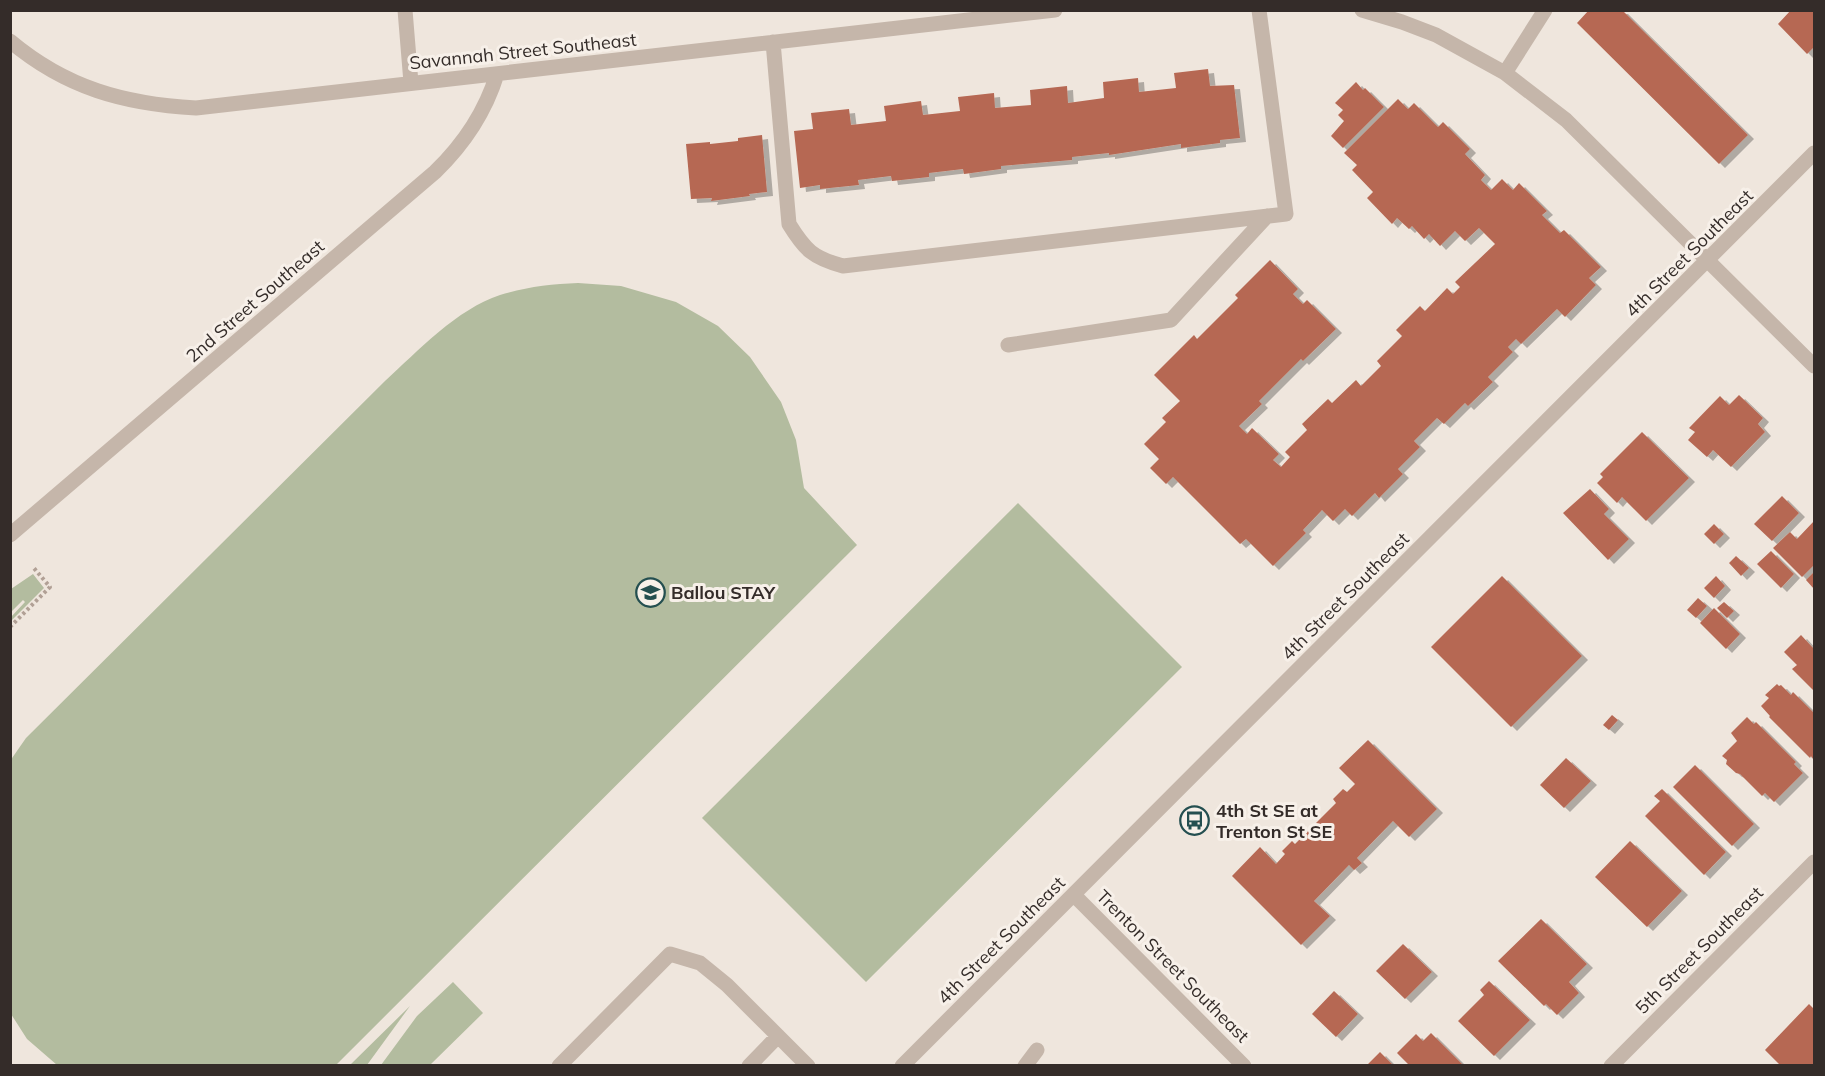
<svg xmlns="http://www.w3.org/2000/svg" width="1825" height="1076" font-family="Mulish,sans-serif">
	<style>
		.green { fill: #b3bc9f }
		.building { fill: #b66853; filter: url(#shadow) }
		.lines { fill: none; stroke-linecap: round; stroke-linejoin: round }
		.path { stroke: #b1a095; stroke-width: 4; stroke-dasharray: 3 3; stroke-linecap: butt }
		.minor { stroke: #c5b6aa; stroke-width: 15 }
		.labels { text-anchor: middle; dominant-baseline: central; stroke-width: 6; stroke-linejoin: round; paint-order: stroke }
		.street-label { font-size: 18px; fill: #342c29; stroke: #f7f0e9 }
		.poi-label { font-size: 18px; font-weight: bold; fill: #342c29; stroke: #f7f0e9; text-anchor: start }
	</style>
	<defs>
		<filter id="shadow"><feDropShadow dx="6" dy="4" stdDeviation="0" flood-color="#0004"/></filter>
	</defs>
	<rect width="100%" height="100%" fill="#efe6dd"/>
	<!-- green -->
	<path class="green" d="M578 283 621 286 676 302 718 326 750 357 781 402 796 440 804 488 857 545 336 1065H57L27 1039 11 1014 10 761 26 738 385 381C418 351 457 309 500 295 526 287 551 284 578 283Z
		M1018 503 1182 667 866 982 702 818Z
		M33 574 44 588 11 621V617L25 602 23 600 11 612V589Z
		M453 982 483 1013 430 1065H381L417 1016Z
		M410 1006 367 1065H350Z"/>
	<!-- building -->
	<path class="building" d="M1589 10H1622L1748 135 1719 164 1577 23Z
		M1791 10H1814V47L1807 54 1778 24Z
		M1208 69 1210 86 1234 85 1240 138 1220 140V143L1181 148V144L1109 155V153L1072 157V160L1001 166V169L964 174 963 169 929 173V177L892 181 891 176 858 180 859 185 820 189V185L800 188 794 131 813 129 811 113 849 109 851 125 886 121 884 106 921 101 923 115 960 111 958 97 994 93 995 108 1031 105 1030 90 1067 86 1068 103 1104 98 1103 82 1138 78 1139 92 1176 88 1174 73Z
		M1356 82 1363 90 1365 88 1384 107 1343 148 1331 136 1344 121 1338 115 1343 110 1335 103Z
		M1398 99 1408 109 1414 103 1438 127 1443 122 1470 149 1465 154 1485 175 1481 180 1491 190 1502 179 1513 190 1519 183 1547 211 1542 215 1560 233 1564 230 1601 267 1589 278 1596 285 1565 317 1557 309 1521 344 1516 339 1508 347 1513 352 1488 377 1493 382 1468 406 1465 403 1444 424 1437 418 1414 441 1420 447 1398 469 1403 474 1379 498 1375 493 1352 516 1345 509 1333 521 1322 510 1303 530 1306 533 1273 566 1246 539 1240 544 1173 477 1166 484 1150 468 1159 459 1144 444 1166 422 1162 418 1180 401 1154 375 1194 335 1197 339 1238 298 1235 295 1270 260 1298 289 1293 294 1303 304 1307 300 1336 329 1303 361 1301 359 1259 401 1262 404 1239 426 1247 434 1252 428 1279 454 1273 460 1281 467 1290 457 1285 452 1307 430 1302 424 1328 399 1332 403 1356 380 1361 386 1381 366 1377 361 1402 336 1396 330 1420 306 1425 311 1447 288 1453 294 1460 287 1455 282 1495 244 1479 228 1465 241 1455 231 1440 246 1429 234 1424 239 1412 226 1409 229 1397 218 1392 224 1367 198 1373 192 1352 170 1357 165 1344 153Z
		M762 135 767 192 749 194 750 196 711 201 712 198 691 199 686 144 710 142V144L738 141V138Z
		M1739 395 1763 418 1758 424 1765 432 1731 467 1713 450 1707 457 1688 440 1695 432 1689 428 1720 396 1729 405Z
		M1642 432 1689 478 1646 521 1622 497 1617 503 1597 483 1603 477 1600 474Z
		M1590 489 1609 509 1604 514 1629 539 1608 560 1563 513Z
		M1782 496 1799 513 1772 541 1754 524Z
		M1814 521V565L1802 577 1773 548 1790 532 1797 539Z
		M1714 524 1724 534 1714 544 1704 534Z
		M1771 551 1794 574 1781 588 1757 564Z
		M1736 556 1749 568 1741 576 1729 563Z
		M1814 572V589L1806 580Z
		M1502 576 1582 656 1511 727 1431 647Z
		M1716 576 1725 586 1714 598 1704 588Z
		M1698 598 1707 606 1696 618 1687 610Z
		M1724 602 1734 611 1727 618 1717 608Z
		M1714 608 1740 634 1726 649 1700 623Z
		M1801 635 1814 649V691L1792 669 1797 665 1784 652Z
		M1777 684 1779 686 1781 685 1791 695 1793 692 1814 713V760L1811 756 1810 758 1769 717 1770 716 1761 706 1769 698 1765 695Z
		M1612 715 1618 720 1609 730 1603 725Z
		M1747 717 1754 724 1756 722 1796 762 1794 764 1803 773 1774 802 1765 793 1762 796 1740 774 1736 773 1726 764 1727 760 1722 756 1737 741 1731 733Z
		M1368 740 1437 809 1409 837 1393 821 1357 858 1362 863 1354 870 1349 865 1314 901 1330 916 1301 945 1232 876 1260 847 1276 864 1285 854 1282 851 1292 841 1295 844 1336 803 1333 799 1343 789 1347 792 1355 784 1339 768Z
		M1566 758 1591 781 1564 808 1540 785Z
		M1695 765 1754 824 1732 846 1673 787Z
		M1662 789 1726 852 1704 875 1645 816 1660 801 1654 796Z
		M1630 841 1682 891 1647 927 1595 877Z
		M1541 919 1587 964 1569 982 1579 993 1557 1015 1546 1004 1544 1006 1498 961Z
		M1403 944 1432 972 1405 999 1376 971Z
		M1489 981 1530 1020 1494 1056 1458 1021 1484 995 1480 990Z
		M1334 991 1358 1014 1336 1037 1312 1014Z
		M1809 1004 1814 1009V1066H1781L1765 1050Z
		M1431 1033 1464 1066H1410L1397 1053 1416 1034 1423 1041Z
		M1380 1052 1394 1066H1366Z"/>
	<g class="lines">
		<!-- path -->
		<path class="path" d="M10 627 50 587 33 567"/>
		<!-- minor -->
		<path class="minor" d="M405 10 411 83
			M1362 10 1402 22 1436 35 1505 73 1566 120 1814 366
			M10 41C66 88 124 104 196 108L1055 10
			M773 42 789 224C805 250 813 258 843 266L1286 214 1259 10
			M1505 73 1545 10
			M1008 345 1171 320 1267 216
			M10 535 435 172C464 144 485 113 497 74
			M1074 895 1244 1066
			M559 1066 670 954 700 963 727 985 808 1066
			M749 1066 778 1036
			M902 1066 1814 153
			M1025 1066 1037 1050
			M1611 1066 1814 862"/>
	</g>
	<!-- icons -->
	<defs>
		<symbol id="school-ring" viewBox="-11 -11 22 22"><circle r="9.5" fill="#f7f0e9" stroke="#244f50" stroke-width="1.5"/><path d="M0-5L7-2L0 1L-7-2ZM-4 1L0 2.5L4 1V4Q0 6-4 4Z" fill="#244f50"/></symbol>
		<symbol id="bus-ring" viewBox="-11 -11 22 22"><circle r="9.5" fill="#f7f0e9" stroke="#244f50" stroke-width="1.5"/><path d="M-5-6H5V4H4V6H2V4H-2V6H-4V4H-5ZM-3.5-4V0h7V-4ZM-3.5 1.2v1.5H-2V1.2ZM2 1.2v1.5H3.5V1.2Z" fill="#244f50"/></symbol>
	</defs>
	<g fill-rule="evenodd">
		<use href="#school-ring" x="634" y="576" width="33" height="33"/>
		<use href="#bus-ring" x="1178" y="804" width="33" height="33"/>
	</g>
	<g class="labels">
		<!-- street labels -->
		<g class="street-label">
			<text transform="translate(523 51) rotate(-6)">Savannah Street Southeast</text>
			<text transform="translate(1689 253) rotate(-45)">4th Street Southeast</text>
			<text transform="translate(255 301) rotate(-41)">2nd Street Southeast</text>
			<text transform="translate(1345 596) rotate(-45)">4th Street Southeast</text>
			<text transform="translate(1001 940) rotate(-45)">4th Street Southeast</text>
			<text transform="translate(1699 950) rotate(-45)">5th Street Southeast</text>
			<text transform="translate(1173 966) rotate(45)">Trenton Street Southeast</text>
		</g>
		<!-- poi labels -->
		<g class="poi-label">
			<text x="671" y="592">Ballou STAY</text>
			<text x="1216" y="810">4th St SE at<tspan x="1216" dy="21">Trenton St SE</tspan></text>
		</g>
	</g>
	<!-- border -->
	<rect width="1825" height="1076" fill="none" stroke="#342c29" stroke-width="24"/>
</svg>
